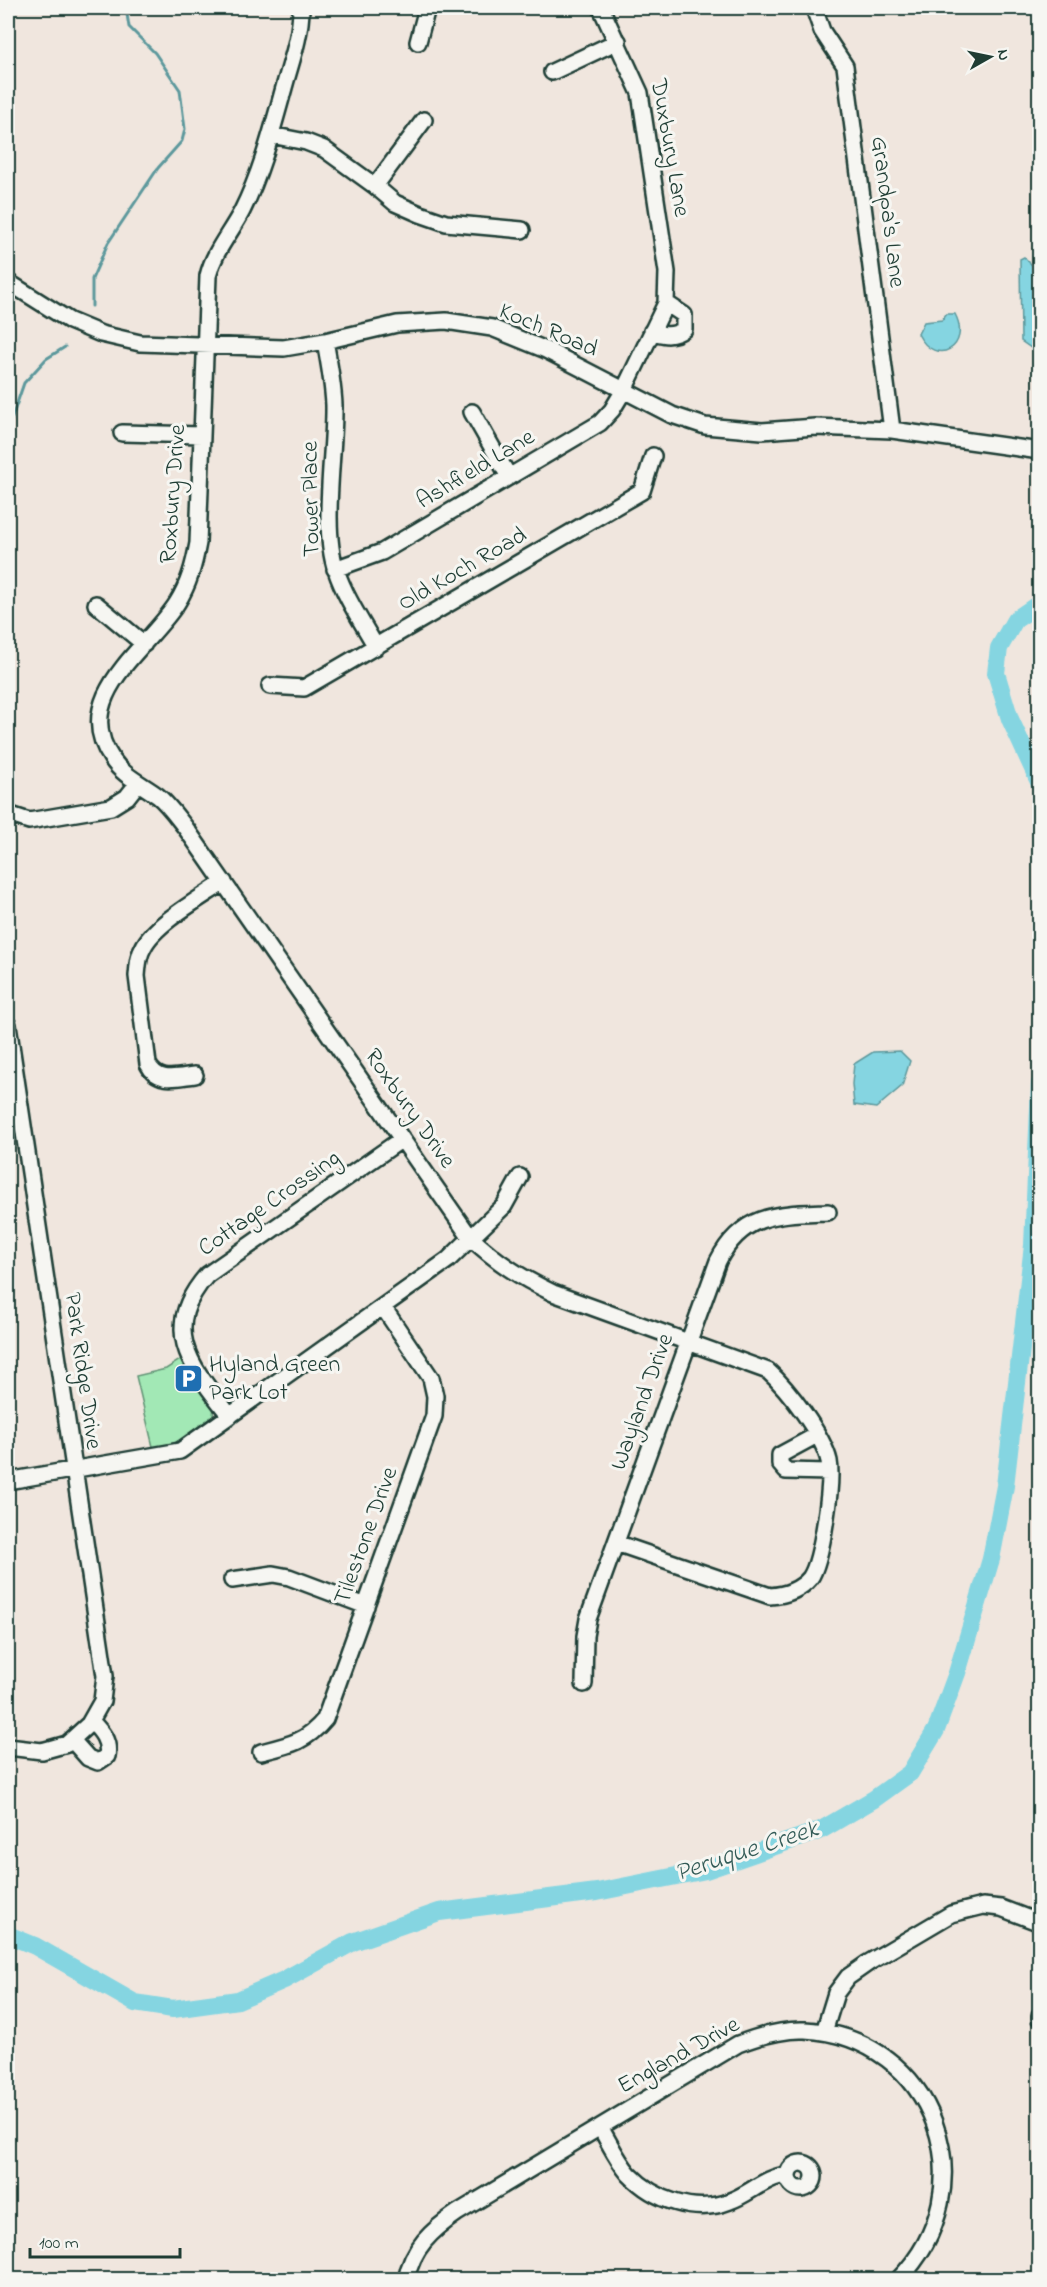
<svg xmlns="http://www.w3.org/2000/svg" width="1047" height="2287" font-family="'Indie Flower',sans-serif">
	<style>
		.park { fill: #a2e8b5; stroke: #609274; stroke-width: 1.5 }
		.water { fill: #85d5e1; stroke: #5c989c; stroke-width: 1.5 }
		.lines { fill: none; stroke-linecap: round; stroke-linejoin: round }
		.stream { stroke: #5c989c; stroke-width: 3 }
		.river { stroke: #85d5e1; stroke-width: 18 }
		.minor-casing { stroke: #1f3d34; stroke-width: 20 }
		.minor { stroke: #f6f6f2; stroke-width: 15 }
		.labels { text-anchor: middle; dominant-baseline: central; stroke-width: 6; stroke-linejoin: round; paint-order: stroke }
		.street-label { font-size: 24px; fill: #1f3d34; stroke: #f6f6f2 }
		.poi-label { font-size: 24px; fill: #1f3d34; stroke: #f6f6f2; text-anchor: start }
		.water-label { font-size: 26px; font-style: italic; fill: #335b57; stroke: #f6f6f2 }
	</style>
	<rect width="100%" height="100%" fill="#f0e6de"/>
	<filter id="ink" filterUnits="userSpaceOnUse"><feTurbulence type="fractalNoise" baseFrequency=".0167" numOctaves="2"/><feDisplacementMap in="SourceGraphic" scale="12" xChannelSelector="R" yChannelSelector="G"/><feConvolveMatrix kernelMatrix="1 2 1 2 8 2 1 2 1" color-interpolation-filters="sRGB"/></filter>
	<g filter="url(#ink)">
		<!-- park -->
		<path class="park" d="M183 1358 214 1406 213 1416 188 1437 154 1451 136 1376 166 1369Z"/>
		<!-- water -->
		<path class="water" d="M1024 257 1039 272V349L1031 348 1021 341 1020 259Z
			M946 314H955C972 346 936 369 918 334L924 322 942 320Z
			M900 1051 910 1061 902 1086 876 1108 854 1105 852 1084 854 1064 873 1052Z"/>
		<g class="lines">
			<!-- stream -->
			<path class="stream" d="M92 306V279L108 243 158 168 182 141 185 129 180 90 155 53 129 27 126 8
				M8 429 24 383 46 359 65 347"/>
			<!-- river -->
			<path class="river" d="M1040 603 1015 620 999 648 996 673 1010 719 1040 784
				M8 1935 35 1946 135 2003 173 2009 238 2000 284 1980 353 1942 439 1912 597 1892 706 1870 821 1830 874 1799 910 1773 936 1730 957 1673 991 1559 1005 1486 1033 1245 1040 1084"/>
			<defs>
				<path id="minor" d="M301 8C301 34 292 59 285 84 273 127 262 171 242 211 230 234 214 251 208 276L198 543C194 565 189 584 177 603 148 649 69 697 112 759 123 776 142 784 158 796 168 804 177 817 185 827L470 1237C498 1263 520 1277 553 1293L768 1371C788 1389 823 1435 829 1461 833 1482 822 1561 810 1578 800 1590 785 1595 770 1596L616 1543
					M814 8 822 31 845 66 892 430
					M418 42 427 8
					M552 72 618 41
					M271 135 306 142 324 149 375 186 395 203 420 214 446 223 522 230
					M375 186 424 120
					M8 282 70 321 101 334 140 343 284 348 325 341 397 324 446 321 492 328 546 350 672 415 705 426 762 431 815 427 892 430 1040 451
					M652 331C663 336 674 337 684 329V315L666 303
					M325 341C329 362 333 383 334 405 335 452 321 526 336 570 345 597 362 622 376 647
					M472 412 509 477
					M122 433 202 435
					M335 569 382 552 600 423 612 410 624 390 666 303 667 272 640 93 601 8
					M96 604 144 644
					M270 686 304 688 642 491 653 456
					M8 814 29 821 111 807 127 797 138 783
					M8 1025 105 1676 102 1701 89 1724 67 1744 42 1751 8 1747
					M195 1075C177 1077 158 1084 148 1064L137 976C138 966 138 956 143 948 154 924 201 898 224 882
					M230 1416C193 1368 158 1331 207 1275L402 1139
					M817 1435 780 1455V1464L786 1471 829 1472
					M8 1481 180 1451 448 1260 504 1206 520 1177
					M232 1580 273 1574 289 1577 366 1606
					M584 1684 585 1636 588 1619 718 1261C743 1212 779 1214 828 1212
					M72 1740 88 1758 98 1762 107 1756C110 1741 101 1731 91 1721
					M261 1752C290 1745 306 1742 325 1719L434 1416 435 1396 431 1378 383 1307
					M1040 2015V2019
					M824 2032 836 1993 848 1977 868 1963 951 1914 983 1906 1001 1908 1040 1923
					M600 2127C609 2142 617 2160 629 2174 654 2200 695 2215 730 2201 750 2194 766 2176 788 2175
					M788 2176a13 13 0 1 1 26 0a13 13 0 1 1-26 0Z
					M406 2280C412 2248 432 2230 457 2213L738 2044C759 2036 782 2029 805 2030 935 2037 989 2188 898 2280"/>
			</defs>
			<!-- minor casing -->
			<use href="#minor" class="minor-casing"/>
			<!-- minor -->
			<use href="#minor" class="minor"/>
		</g>
	</g>
	<!-- icons -->
	<defs>
		<symbol id="parking-square" viewBox="-11 -11 22 22"><rect x="-9" y="-9" width="18" height="18" rx="4" fill="#1f6fb2" stroke="#f6f6f2"/><path d="M-3.5-5.5H1a3.5 3.5 0 0 1 0 7H-1V5.5H-3.5ZM-1-3.4V-.6H.8a1.4 1.4 0 0 0 0-2.8Z" fill="#fff"/></symbol>
	</defs>
	<g fill-rule="evenodd">
		<use href="#parking-square" x="172" y="1362" width="33" height="33"/>
	</g>
	<g class="labels">
		<!-- street labels -->
		<g class="street-label">
			<text transform="translate(669 148) rotate(80)">Duxbury Lane</text>
			<text transform="translate(887 212) rotate(83)">Grandpa's Lane</text>
			<text transform="translate(548 331) rotate(23)">Koch Road</text>
			<text transform="translate(476 470) rotate(-31)">Ashfield Lane</text>
			<text transform="translate(174 494) rotate(-86)">Roxbury Drive</text>
			<text transform="translate(312 499) rotate(-91)">Tower Place</text>
			<text transform="translate(463 570) rotate(-30)">Old Koch Road</text>
			<text transform="translate(409 1109) rotate(55)">Roxbury Drive</text>
			<text transform="translate(270 1204) rotate(-35)">Cottage Crossing</text>
			<text transform="translate(82 1371) rotate(82)">Park Ridge Drive</text>
			<text transform="translate(643 1402) rotate(-70)">Wayland Drive</text>
			<text transform="translate(367 1536) rotate(-70)">Tilestone Drive</text>
			<text transform="translate(679 2056) rotate(-29)">England Drive</text>
		</g>
		<!-- poi labels -->
		<g class="poi-label">
			<text x="209" y="1365">Hyland Green<tspan x="209" dy="28">Park Lot</tspan></text>
		</g>
		<!-- water labels -->
		<g class="water-label">
			<text transform="translate(747 1852) rotate(-18)">Peruque Creek</text>
		</g>
	</g>
	<!-- margin -->
	<rect width="1047" height="2287" fill="none" stroke="#f6f6f2" stroke-width="30"/>
	<rect x="15" y="15" width="1017" height="2257" fill="none" stroke="#1f3d34" stroke-width="2" filter="url(#ink)"/>
	<!-- north arrow -->
	<g transform="translate(990 57) rotate(81)" stroke="#f6f6f2" stroke-width="4.5" paint-order="stroke">
	<path d="M0-4.5L10 22L0 15L-10 22Z" fill="#1f3d34"/>
	<text y="-9" font-size="16" font-weight="bold" text-anchor="middle" fill="#1f3d34">N</text>
	</g>
	<!-- scale -->
	<path d="M30 2248v9h150v-9" fill="none" stroke="#1f3d34" stroke-width="3"/>
	<text x="39" y="2248" font-size="18" fill="#1f3d34" stroke="#f6f6f2" stroke-width="4.5" paint-order="stroke">100 m</text>
</svg>
